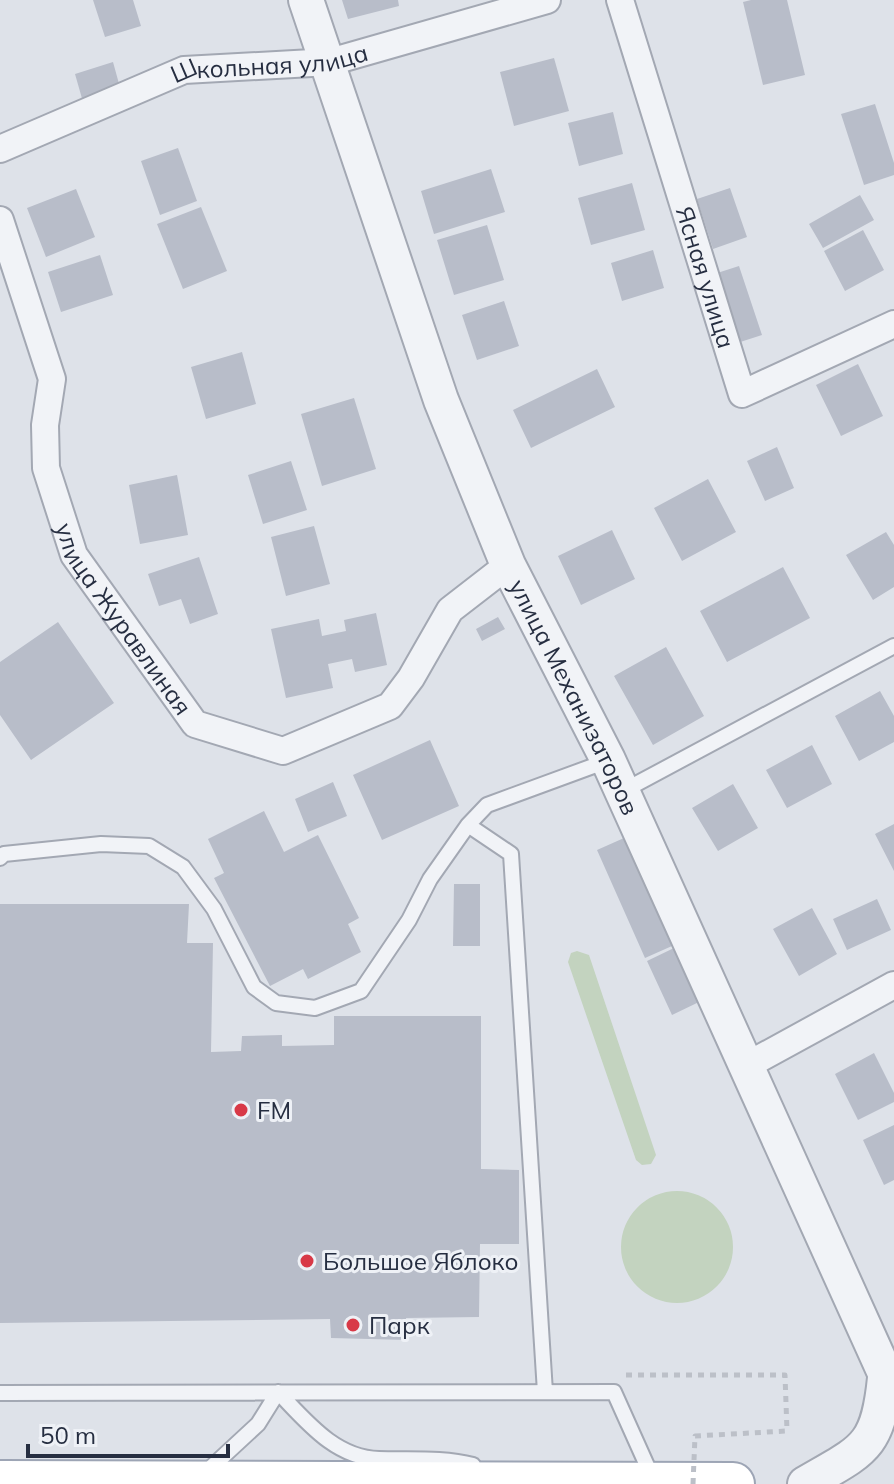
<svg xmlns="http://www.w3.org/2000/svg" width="894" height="1484" font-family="Mulish,sans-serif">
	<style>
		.green { fill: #c3d3bf }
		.building { fill: #b8bdc9 }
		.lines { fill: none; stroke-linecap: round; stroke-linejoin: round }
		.service-casing { stroke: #a3a8b3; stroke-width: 18 }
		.minor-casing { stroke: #a3a8b3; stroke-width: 30 }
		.tertiary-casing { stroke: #a3a8b3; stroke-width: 38 }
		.primary-casing { stroke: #9da5b5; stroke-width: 46 }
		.path { stroke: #bcc0c8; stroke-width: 5; stroke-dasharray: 6 6; stroke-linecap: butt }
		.service { stroke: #f1f3f7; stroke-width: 14 }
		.minor { stroke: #f1f3f7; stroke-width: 26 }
		.tertiary { stroke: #f1f3f7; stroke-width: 34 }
		.primary { stroke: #fff; stroke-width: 42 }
		.path-bridge { stroke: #bcc0c8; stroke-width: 5; stroke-dasharray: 6 6; stroke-linecap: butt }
		.poi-dot { fill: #d83947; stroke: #eef1f6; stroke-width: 3 }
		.labels { text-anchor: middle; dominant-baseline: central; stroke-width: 6; stroke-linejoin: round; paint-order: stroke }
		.street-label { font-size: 24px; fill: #262e41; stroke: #eef1f6 }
		.poi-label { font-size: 24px; fill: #262e41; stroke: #eef1f6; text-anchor: start }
	</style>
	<rect width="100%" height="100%" fill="#dee2e9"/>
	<!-- green -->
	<path class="green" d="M577 951 589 955 656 1155 651 1164 642 1165 636 1160 568 962 571 953Z
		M621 1247a56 56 0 1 1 112 0a56 56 0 1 1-112 0Z"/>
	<!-- building -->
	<path class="building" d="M93 0H133L141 26 105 37Z
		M342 0H398L399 6 348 19Z
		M751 0H787L805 75 763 85 743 2Z
		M554 58 569 111 514 126 500 72Z
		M113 62 121 91 83 102 75 74Z
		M875 104 894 163V175L864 185 841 114Z
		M613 112 623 154 579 166 568 123Z
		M178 148 197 201 160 215 141 161Z
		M491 169 505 212 434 234 421 191Z
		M632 183 645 230 591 245 578 198Z
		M730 188 747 237 713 249 697 199Z
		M76 189 95 237 46 257 27 208Z
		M860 195 874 220 823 248 809 224Z
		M201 207 227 271 183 289 157 224Z
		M487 225 504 280 454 295 437 240Z
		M863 230 884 270 845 291 824 251Z
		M653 250 664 288 622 301 611 263Z
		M100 255 113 295 61 312 48 272Z
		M739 266 762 335 734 344 711 275Z
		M504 301 519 346 477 360 462 315Z
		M242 352 256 404 206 419 191 367Z
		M858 364 883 416 841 436 816 385Z
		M597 369 615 407 531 448 513 410Z
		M354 398 376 469 322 486 301 414Z
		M777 447 794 488 765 501 747 461Z
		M291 461 307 510 263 524 248 475Z
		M177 475 188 535 140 544 129 485Z
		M708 479 736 532 682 561 654 508Z
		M314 526 330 584 286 596 271 537Z
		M612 530 635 579 581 605 558 556Z
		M886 532 894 545V587L873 600 846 555Z
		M199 557 218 614 190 624 181 599 159 606 148 574Z
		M783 567 810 618 727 662 700 611Z
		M376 613 387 665 355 672 352 659 328 664 333 688 286 698 271 629 319 619 322 636 346 631 344 620Z
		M498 617 505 629 482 641 476 629Z
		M58 622 114 703 31 760 0 715V662Z
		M666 647 704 716 653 745 614 676Z
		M880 691 894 716V742L859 761 835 716Z
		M430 740 459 806 382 840 353 775Z
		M812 745 832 784 787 808 766 770Z
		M333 782 347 816 308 832 295 799Z
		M733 784 758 828 718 851 692 808Z
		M264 811 284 852 318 835 359 918 348 924 361 952 308 979 303 969 270 986 214 878 224 873 208 839Z
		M894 824V871L875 834Z
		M624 838 672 946 645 958 597 850Z
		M454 884H480V946H453Z
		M877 899 891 930 847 950 833 919Z
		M0 904H189L187 943H213L211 1052 241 1051 242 1036 282 1035V1046L334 1045V1016H481V1169L519 1170V1244H480L479 1317 406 1318 407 1340 331 1338 330 1319 0 1323Z
		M812 908 837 954 799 976 773 929Z
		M674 948 699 1002 672 1015 647 961Z
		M874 1053 894 1093V1102L858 1120 835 1074Z
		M894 1125V1180L884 1185 863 1140Z"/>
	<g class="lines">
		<defs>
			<path id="service" d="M623 791 894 646
				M0 858 4 854 101 844 149 846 183 867 214 909 254 987 276 1003 315 1008 361 991 409 920 430 879 468 825
				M278 1392C306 1421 335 1458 379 1459 410 1460 443 1457 473 1465
				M545 1392 511 854 468 825 487 805 607 761
				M0 1393 614 1392 653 1479
				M204 1474 258 1424 278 1392"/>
			<g id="minor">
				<path id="s1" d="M620 0 742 394 894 324"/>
				<path id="s2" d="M0 149 184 70 330 62 547 0"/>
				<path id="s3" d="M0 220 52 379 45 425 46 468 74 555 195 724 283 751 390 706 411 678 450 610 508 565"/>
				<path d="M746 1066 894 985"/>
			</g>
			<g id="tertiary">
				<path id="s4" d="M306 0 441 400 508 565 608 760 894 1393"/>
				<path d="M805 1484C863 1450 878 1449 885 1378"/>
			</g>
			<path id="primary" d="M0 1482 733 1484"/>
		</defs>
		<!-- service casing -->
		<use href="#service" class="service-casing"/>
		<!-- minor casing -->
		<use href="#minor" class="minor-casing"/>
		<!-- tertiary casing -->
		<use href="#tertiary" class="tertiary-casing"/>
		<!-- primary casing -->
		<use href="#primary" class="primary-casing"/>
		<!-- path -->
		<path class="path" d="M626 1375H785L787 1431"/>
		<!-- service -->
		<use href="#service" class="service"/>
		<!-- minor -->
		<use href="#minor" class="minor"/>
		<!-- tertiary -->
		<use href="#tertiary" class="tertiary"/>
		<!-- primary -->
		<use href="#primary" class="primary"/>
		<!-- path-bridge -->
		<path class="path-bridge" d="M693 1484 695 1436 787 1431"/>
	</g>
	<!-- markers -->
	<g class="poi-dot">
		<circle cx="241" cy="1110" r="8"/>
		<circle cx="307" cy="1261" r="8"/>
		<circle cx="353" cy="1325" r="8"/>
	</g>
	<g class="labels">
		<!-- street labels -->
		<g class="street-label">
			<text stroke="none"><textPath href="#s2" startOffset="286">Школьная улица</textPath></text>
			<text stroke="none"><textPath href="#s1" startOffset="290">Ясная улица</textPath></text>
			<text stroke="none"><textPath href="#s3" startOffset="428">улица Журавлиная</textPath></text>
			<text stroke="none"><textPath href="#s4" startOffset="748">улица Механизаторов</textPath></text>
		</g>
		<!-- poi labels -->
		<g class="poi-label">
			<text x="257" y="1110">FM</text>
			<text x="323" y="1261">Большое Яблоко</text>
			<text x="369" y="1325">Парк</text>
		</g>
	</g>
	<!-- scale -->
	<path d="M28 1444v12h200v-12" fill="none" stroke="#262e41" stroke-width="4"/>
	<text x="40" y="1444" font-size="24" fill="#262e41" stroke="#eef1f6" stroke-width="6" paint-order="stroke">50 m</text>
</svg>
